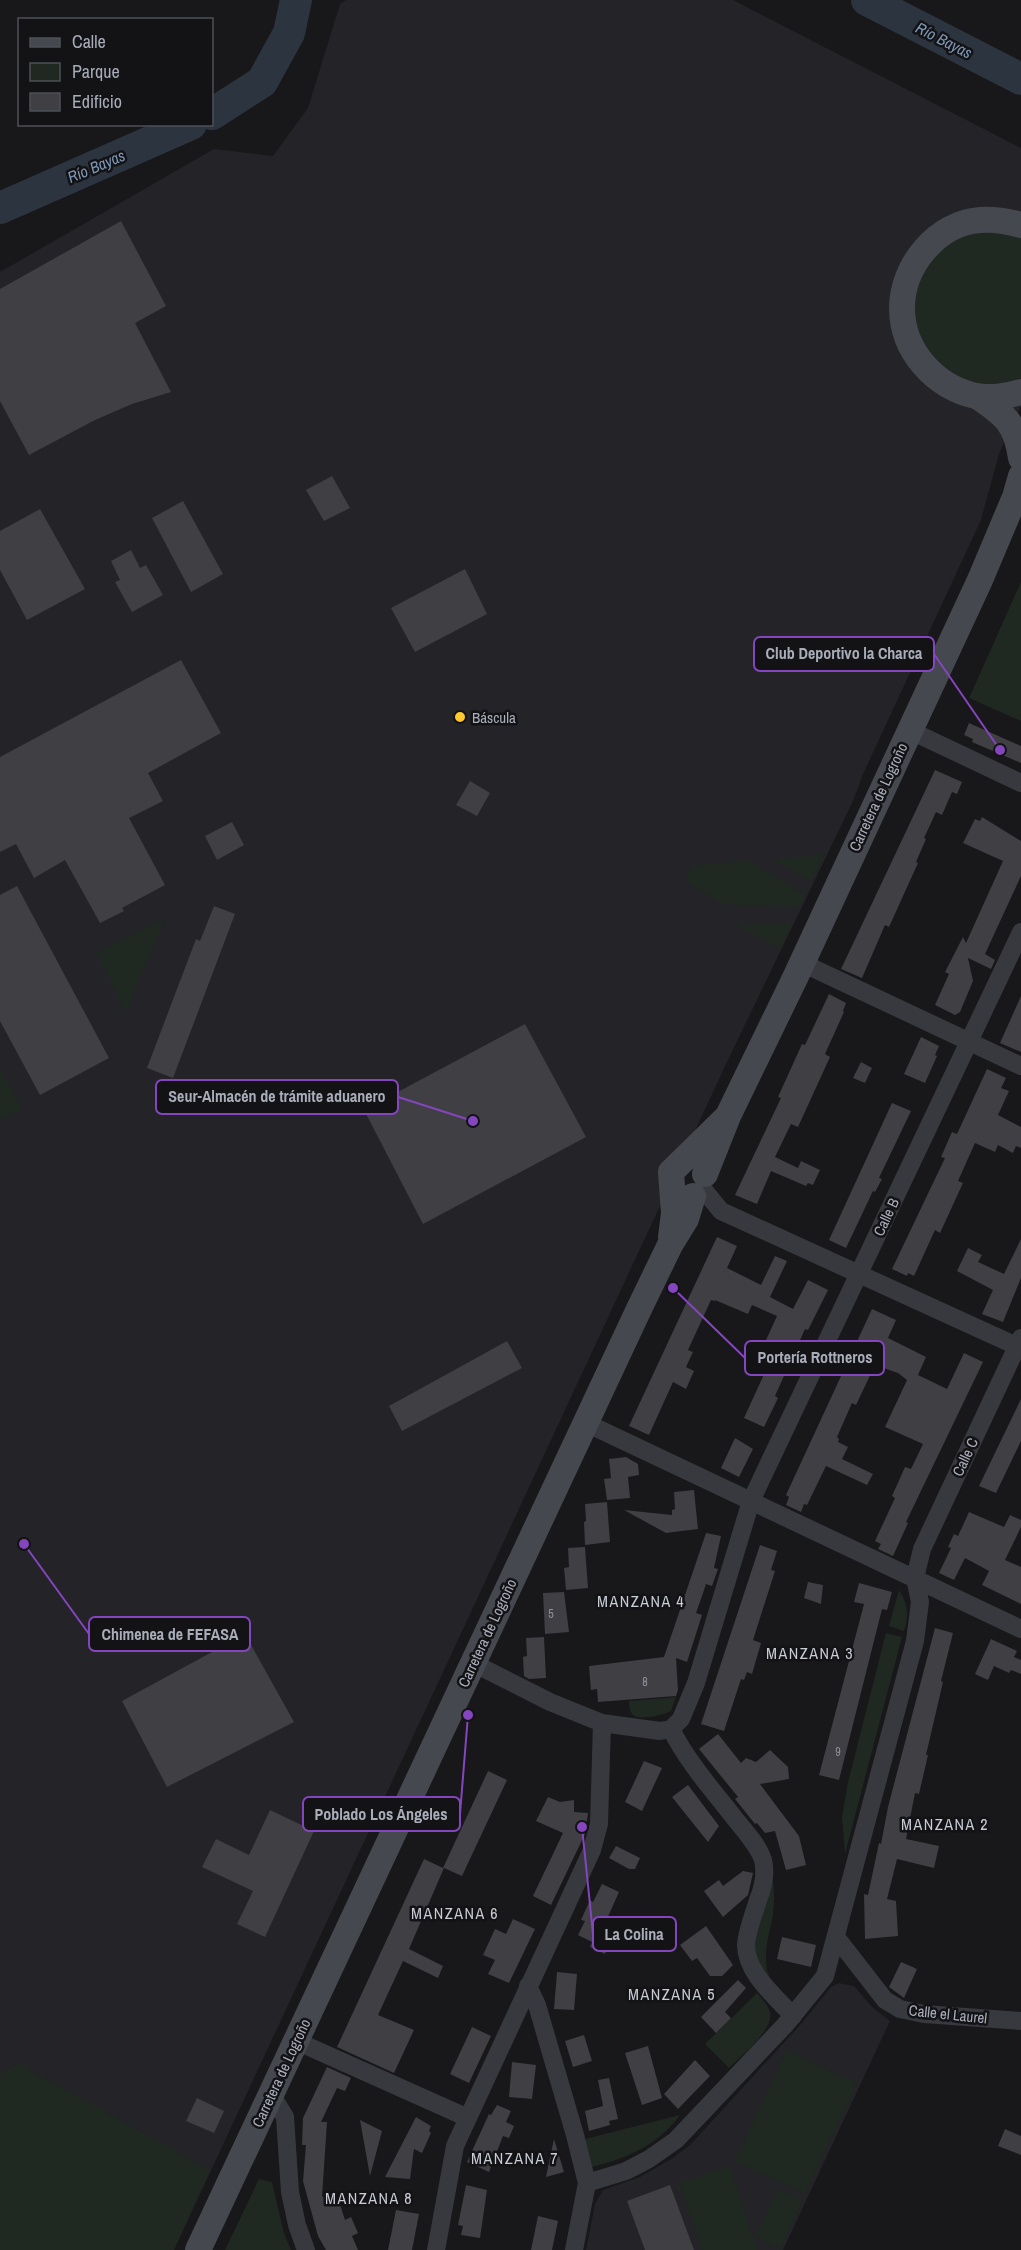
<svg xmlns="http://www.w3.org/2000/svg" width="1021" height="2250" font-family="'Archivo Narrow',sans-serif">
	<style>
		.built { fill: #242327 }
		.green { fill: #1f2821 }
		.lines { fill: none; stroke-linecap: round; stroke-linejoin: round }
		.river { stroke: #2c353f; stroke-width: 32 }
		.building { fill: #3f3f44 }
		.minor { stroke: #38393f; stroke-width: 18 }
		.secondary { stroke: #46484f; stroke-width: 26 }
		.poi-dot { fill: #fdc82d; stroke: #131215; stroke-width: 2 }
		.labels { text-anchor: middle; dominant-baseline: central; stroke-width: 5; stroke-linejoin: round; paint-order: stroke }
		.number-label { font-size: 12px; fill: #8e929c }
		.poi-label { font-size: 15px; fill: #a9adba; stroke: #131215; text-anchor: start }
		.street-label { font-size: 15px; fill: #a9adba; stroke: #131215 }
		.water-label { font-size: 16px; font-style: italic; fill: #7e98b7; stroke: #131215 }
		.neighbourhood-label { font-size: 16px; letter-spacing: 1.5px; fill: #caccd6; stroke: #131215 }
		.leader { fill: none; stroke: #8446be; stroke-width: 2 }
		.callout-dot { fill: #8446be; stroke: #131215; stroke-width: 2 }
		.callout { fill: #131215; stroke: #8446be; stroke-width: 2 }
		.callout-label { font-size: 16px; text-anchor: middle; font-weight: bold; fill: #a9adba }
	</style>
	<rect width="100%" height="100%" fill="#18171a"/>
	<!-- built -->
	<path class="built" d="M346 0H733L1021 148V406L999 454 981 520 864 772 853 801 727 1062 174 2250H0V272L214 149 273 156 308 108 340 4Z
		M839 1983 854 1986 872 2007 890 2021 783 2250H586L595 2204 603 2190 640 2177 673 2158 691 2144 801 2024 831 1987Z"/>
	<!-- green -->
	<path class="green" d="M992 229 1021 237V378C1006 383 992 386 976 384 935 378 900 326 914 286 917 278 925 270 930 263 934 257 938 249 944 244 957 233 976 231 992 229Z
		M1021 582V721L969 698Z
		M824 854 812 882 773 859Z
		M751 861 805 895 799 907 726 905 690 884 687 874 695 865Z
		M165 918 126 1012 96 952Z
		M734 923H792L780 949Z
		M0 1067 22 1109 1 1120 0 1118Z
		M899 1590C908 1603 909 1616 904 1631L889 1626Z
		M886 1633 902 1637 845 1854 842 1817 848 1782Z
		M676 1697 671 1711C664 1715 640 1721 633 1715 629 1711 629 1705 629 1701Z
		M771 1868C774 1884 775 1899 773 1915 769 1937 761 1957 770 1979L756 1959 754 1940Z
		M757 1993C762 1999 768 2005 770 2012 774 2030 741 2056 729 2068L705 2044Z
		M786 2050 857 2083 805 2194 735 2161Z
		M18 2063 210 2170 174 2250H0V2074Z
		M680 2115C658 2145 628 2158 592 2167L585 2139Z
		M729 2166 758 2250H702L679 2183Z
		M259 2179 272 2182 284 2233 291 2250H225Z
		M777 2188 802 2200 781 2248 756 2237Z"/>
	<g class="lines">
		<!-- river -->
		<path class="river" d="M867 0 1021 79
			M212 114 262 82 289 33 296 0
			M0 208 191 124"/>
	</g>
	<!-- building -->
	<path class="building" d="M121 221 166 306 135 323 171 392 132 404 95 420 29 455 0 401V289Z
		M332 476 350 508 324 521 306 490Z
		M183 501 223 574 191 592 152 518Z
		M40 509 85 589 27 620 0 570V531Z
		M131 550 140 568 146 565 163 595 132 612 115 582 120 580 111 561Z
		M465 569 487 614 415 652 391 608Z
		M181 660 221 733 148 773 163 801 129 818 165 885 122 908 124 911 100 923 65 860 34 878 16 844 0 852V757Z
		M969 723 1021 746V763L972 742 973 739 964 735Z
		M935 770 962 782 957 794 952 792 942 815 936 812 924 838 926 839 916 862 918 863 889 927 885 925 862 978 841 969Z
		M470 781 490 793 477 816 456 805Z
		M982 817 1021 841V876L985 954 995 960 991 969 968 958 973 981 960 1012 955 1015 935 1005 949 974 945 972 963 937 966 943 1003 861 963 843 975 819 980 821Z
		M232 822 244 845 217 860 205 836Z
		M17 886 109 1058 40 1095 0 1021V895Z
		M214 906 235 914 173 1078 147 1068 196 939 200 941Z
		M829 994 846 1003 843 1011 844 1012 825 1054 830 1057 798 1127 791 1124 775 1157 798 1168 801 1161 820 1170 813 1185 808 1183 806 1186 771 1171 757 1204 735 1195 781 1098 778 1097 802 1044 805 1045Z
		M1021 996V1052L1000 1043Z
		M525 1024 586 1137 423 1224 364 1110Z
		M921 1037 939 1046 935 1055 937 1056 925 1083 904 1074Z
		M861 1062 872 1068 865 1083 853 1078Z
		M987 1069 1006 1078 1001 1088 1009 1091 998 1115 1021 1127V1148L1016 1146 1013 1153 998 1145 995 1152 975 1143 958 1181 963 1183 940 1233 935 1230 914 1276 908 1273 907 1276 892 1269 945 1158 941 1157 952 1132 957 1134Z
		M892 1103 911 1111 879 1178 882 1179 875 1192 873 1191 846 1248 829 1240Z
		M717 1237 737 1246 727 1268 761 1285 775 1256 787 1261 770 1297 793 1309 808 1280 828 1290 808 1330 805 1329 775 1396 778 1398 764 1427 744 1418 765 1372 760 1370 766 1356 760 1353 777 1316 752 1305 748 1314 715 1300V1301L711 1300 688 1350 693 1352 686 1367 694 1371 686 1389 673 1382 649 1435 629 1426Z
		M1021 1239V1278L1003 1322 982 1314 993 1290 957 1271 968 1248 982 1255 978 1262 1004 1274Z
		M872 1309 896 1320 888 1338 926 1357 918 1375 947 1389 964 1353 983 1362 906 1522 908 1523 893 1556 878 1549 881 1544 875 1541 895 1498 892 1496 905 1467 911 1469 923 1444 885 1427 907 1380 898 1373 875 1365 856 1405 852 1403 837 1437 839 1439 838 1442 848 1447 842 1459 873 1474 867 1485 826 1466 807 1505 804 1504 801 1512 786 1505 789 1497 786 1495Z
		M507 1341 522 1368 402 1431 389 1406Z
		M1021 1399V1441L996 1493 979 1486Z
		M735 1438 753 1449 739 1477 721 1468Z
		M626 1457 638 1464 639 1475 628 1477 630 1498 607 1500 604 1479 611 1478 609 1459Z
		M694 1490 698 1529 666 1533 624 1510 672 1515V1510L675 1509 674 1492Z
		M607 1502 610 1542 585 1545 584 1522 586 1521 585 1504Z
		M969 1512 1004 1527 1010 1515 1021 1520V1527L1005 1560 1021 1567V1604L982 1585 989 1571 965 1558 954 1580 939 1573 951 1548 948 1547 954 1534 958 1536Z
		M706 1533 721 1536 714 1568 718 1569 712 1586 706 1584 701 1599 696 1613 702 1615 687 1662 676 1658 678 1690 676 1696 598 1702 597 1689 591 1690 589 1666 664 1657Z
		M760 1545 777 1551 771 1570 775 1571 753 1640 761 1643 752 1674 747 1672 744 1680 741 1679 724 1731 701 1724Z
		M585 1547 588 1588 566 1590 564 1568 569 1567 568 1548Z
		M808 1582 823 1585 821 1604 804 1598Z
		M859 1583 892 1592 887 1610 882 1609 839 1780 819 1775 864 1604 854 1602Z
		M564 1592 569 1632 545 1634 543 1593Z
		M935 1628 953 1633 941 1681 943 1682 926 1755H928L919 1794 915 1793 906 1839 939 1846 934 1868 897 1859 887 1899 896 1901 898 1936 865 1939 864 1894 868 1895 879 1843 881 1844 888 1807Z
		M245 1634 294 1722 167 1787 122 1701Z
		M544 1637 546 1678 529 1679 524 1676 523 1657 527 1656 526 1638Z
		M991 1639 1017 1651 1014 1657 1021 1660V1674L1011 1670 1009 1673 994 1666 988 1680 975 1674Z
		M718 1734 741 1763 746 1758 756 1762 770 1750 788 1767 789 1779 760 1784 799 1836 806 1865 786 1870 775 1831 765 1833 757 1823 755 1824 735 1799 738 1797 699 1749Z
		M644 1761 662 1768 642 1811 625 1802Z
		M488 1771 507 1780 462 1876 444 1868 409 1949 443 1966 438 1978 403 1961 378 2015 414 2030 394 2073 337 2047 424 1859 443 1868Z
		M688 1785 719 1826 708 1842 672 1797Z
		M548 1797 560 1802 574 1800V1812L588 1813 585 1834 551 1905 533 1896 563 1833 536 1821Z
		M270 1810 314 1831 265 1937 237 1924 253 1891 202 1867 216 1839 249 1855Z
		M616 1846 640 1858 635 1869H629L609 1858Z
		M743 1871 753 1873 748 1895 723 1917 704 1891 719 1880 723 1886Z
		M602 1884 619 1892 602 1930 613 1935 605 1954 590 1947 592 1942 578 1935 585 1921 581 1920 590 1900 593 1902Z
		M513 1919 535 1929 509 1983 488 1974 495 1960 483 1955 495 1929 506 1934Z
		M706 1926 733 1965 722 1976H710L697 1958 692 1961 680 1945Z
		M782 1937 816 1945 811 1967 777 1959Z
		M901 1962 917 1969 904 1998 889 1987Z
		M557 1972 577 1974 574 2010 554 2009Z
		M738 1980 746 1988 725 2012 731 2018 716 2033 701 2017Z
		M472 2027 491 2036 469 2083 450 2074Z
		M584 2035 592 2061 573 2067 565 2041Z
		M648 2046 662 2098 642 2105 625 2053Z
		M695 2060 710 2076 678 2109 664 2094Z
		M512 2062 536 2065 532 2099 509 2097Z
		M327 2067 351 2078 345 2091 337 2088 321 2122H327L322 2197 336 2192 345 2220 351 2217 358 2233 352 2236 358 2250H326L318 2236 303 2181 306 2145H302L303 2118Z
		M609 2078 618 2119 609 2121 610 2125 589 2131 585 2111 603 2106 598 2080Z
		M197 2098 224 2111 214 2133 186 2121Z
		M497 2105 511 2111 506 2122 514 2126 509 2138 503 2136 489 2172 467 2162 489 2114 491 2115Z
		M416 2117 431 2126 429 2131 431 2133 422 2153 414 2149 410 2179 385 2177Z
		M360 2120 382 2131 370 2176Z
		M1005 2129 1021 2136V2155L998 2146Z
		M554 2139 564 2172 546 2177Z
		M466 2185 487 2190 480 2238 461 2235 463 2226 458 2225Z
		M670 2185 694 2250H645L627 2201Z
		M396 2210 419 2214 412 2250H388Z
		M538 2216 558 2221 552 2250H531Z"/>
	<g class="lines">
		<!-- minor -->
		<path class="minor" d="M909 730 1021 783
			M802 963 1021 1066
			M703 1189 721 1211 1021 1348
			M586 1423 1021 1629
			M473 1663 550 1702 602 1723 660 1731 671 1729 681 1719 696 1683 751 1501 1021 932
			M671 1729C687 1761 710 1787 732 1815 742 1828 758 1844 763 1860 766 1873 763 1888 758 1900 754 1914 747 1930 746 1945 746 1973 776 1997 793 2016
			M836 1937 885 2000 900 2009 924 2014 1021 2021
			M528 1986 537 2005 575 2135 587 2183 574 2250
			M296 2041 468 2118
			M271 2094 285 2117 290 2192 297 2225 306 2250
			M587 2183 626 2171 649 2159 676 2140 785 2025 825 1976 915 1641 920 1602 915 1578 922 1549 1021 1338
			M436 2250 455 2146 592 1850 599 1824 602 1723"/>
		<!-- secondary -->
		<path class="secondary" d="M1021 225C1007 221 995 219 980 220 937 223 902 266 902 308 902 351 935 387 976 396 991 399 1006 396 1021 392
			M977 396C1005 415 1016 423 1021 458
			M705 1174 728 1116 795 978 980 580 1015 497 1021 476
			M671 1237 674 1213 671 1172 724 1120
			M198 2250 639 1309 670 1245 686 1219 693 1196"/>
	</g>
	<!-- markers -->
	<circle class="poi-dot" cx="460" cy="717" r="6"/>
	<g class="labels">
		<!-- number labels -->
		<g class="number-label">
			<text x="551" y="1614">5</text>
			<text x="645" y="1682">8</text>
			<text x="838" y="1752">9</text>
		</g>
		<!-- poi labels -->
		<g class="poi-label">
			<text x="472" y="717">Báscula</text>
		</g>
		<!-- street labels -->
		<g class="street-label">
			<text transform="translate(878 797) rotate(-65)">Carretera de Logroño</text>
			<text transform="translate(886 1217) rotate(-65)">Calle B</text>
			<text transform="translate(965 1457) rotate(-65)">Calle C</text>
			<text transform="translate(487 1633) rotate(-65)">Carretera de Logroño</text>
			<text transform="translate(948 2014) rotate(6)">Calle el Laurel</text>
			<text transform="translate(281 2073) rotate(-65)">Carretera de Logroño</text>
		</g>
		<!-- water labels -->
		<g class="water-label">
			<text transform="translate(944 40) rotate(27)">Río Bayas</text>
			<text transform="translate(96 166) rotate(-23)">Río Bayas</text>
		</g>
		<!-- neighbourhood labels -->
		<g class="neighbourhood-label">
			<text x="641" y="1601">MANZANA 4</text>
			<text x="810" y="1653">MANZANA 3</text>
			<text x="945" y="1824">MANZANA 2</text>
			<text x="455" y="1913">MANZANA 6</text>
			<text x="672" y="1994">MANZANA 5</text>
			<text x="515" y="2158">MANZANA 7</text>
			<text x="369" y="2198">MANZANA 8</text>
		</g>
	</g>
	<!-- callouts -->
	<path class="leader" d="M1000 750L934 654M473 1121L398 1097M673 1288L745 1358M24 1544L89 1634M468 1715L460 1814M582 1827L593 1934"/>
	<g class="callout-dot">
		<circle cx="1000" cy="750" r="6"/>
		<circle cx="473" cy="1121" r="6"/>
		<circle cx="673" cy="1288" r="6"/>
		<circle cx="24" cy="1544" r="6"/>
		<circle cx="468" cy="1715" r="6"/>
		<circle cx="582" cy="1827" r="6"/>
	</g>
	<g class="callout">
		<rect x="754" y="637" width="180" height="34" rx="6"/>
		<rect x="156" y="1080" width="242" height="34" rx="6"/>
		<rect x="745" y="1341" width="139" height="34" rx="6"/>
		<rect x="89" y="1617" width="161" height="34" rx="6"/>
		<rect x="303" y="1797" width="157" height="34" rx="6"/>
		<rect x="593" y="1917" width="83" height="34" rx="6"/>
	</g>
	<g class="callout-label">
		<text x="844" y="659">Club Deportivo la Charca</text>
		<text x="277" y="1102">Seur-Almacén de trámite aduanero</text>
		<text x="815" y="1363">Portería Rottneros</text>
		<text x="170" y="1640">Chimenea de FEFASA</text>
		<text x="381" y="1820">Poblado Los Ángeles</text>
		<text x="634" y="1940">La Colina</text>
	</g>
	<!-- legend -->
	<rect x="18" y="18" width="195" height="108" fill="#131215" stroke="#4f5057" stroke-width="1.5"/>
	<rect x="30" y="38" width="30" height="9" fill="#46484f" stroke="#4f5057" stroke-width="1.5"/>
	<text x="72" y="48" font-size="18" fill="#a9adba">Calle</text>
	<rect x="30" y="63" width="30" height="18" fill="#1f2821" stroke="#4f5057" stroke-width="1.5"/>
	<text x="72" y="78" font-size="18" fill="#a9adba">Parque</text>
	<rect x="30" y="93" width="30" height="18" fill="#3f3f44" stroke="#4f5057" stroke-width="1.5"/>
	<text x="72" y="108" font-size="18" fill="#a9adba">Edificio</text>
</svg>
